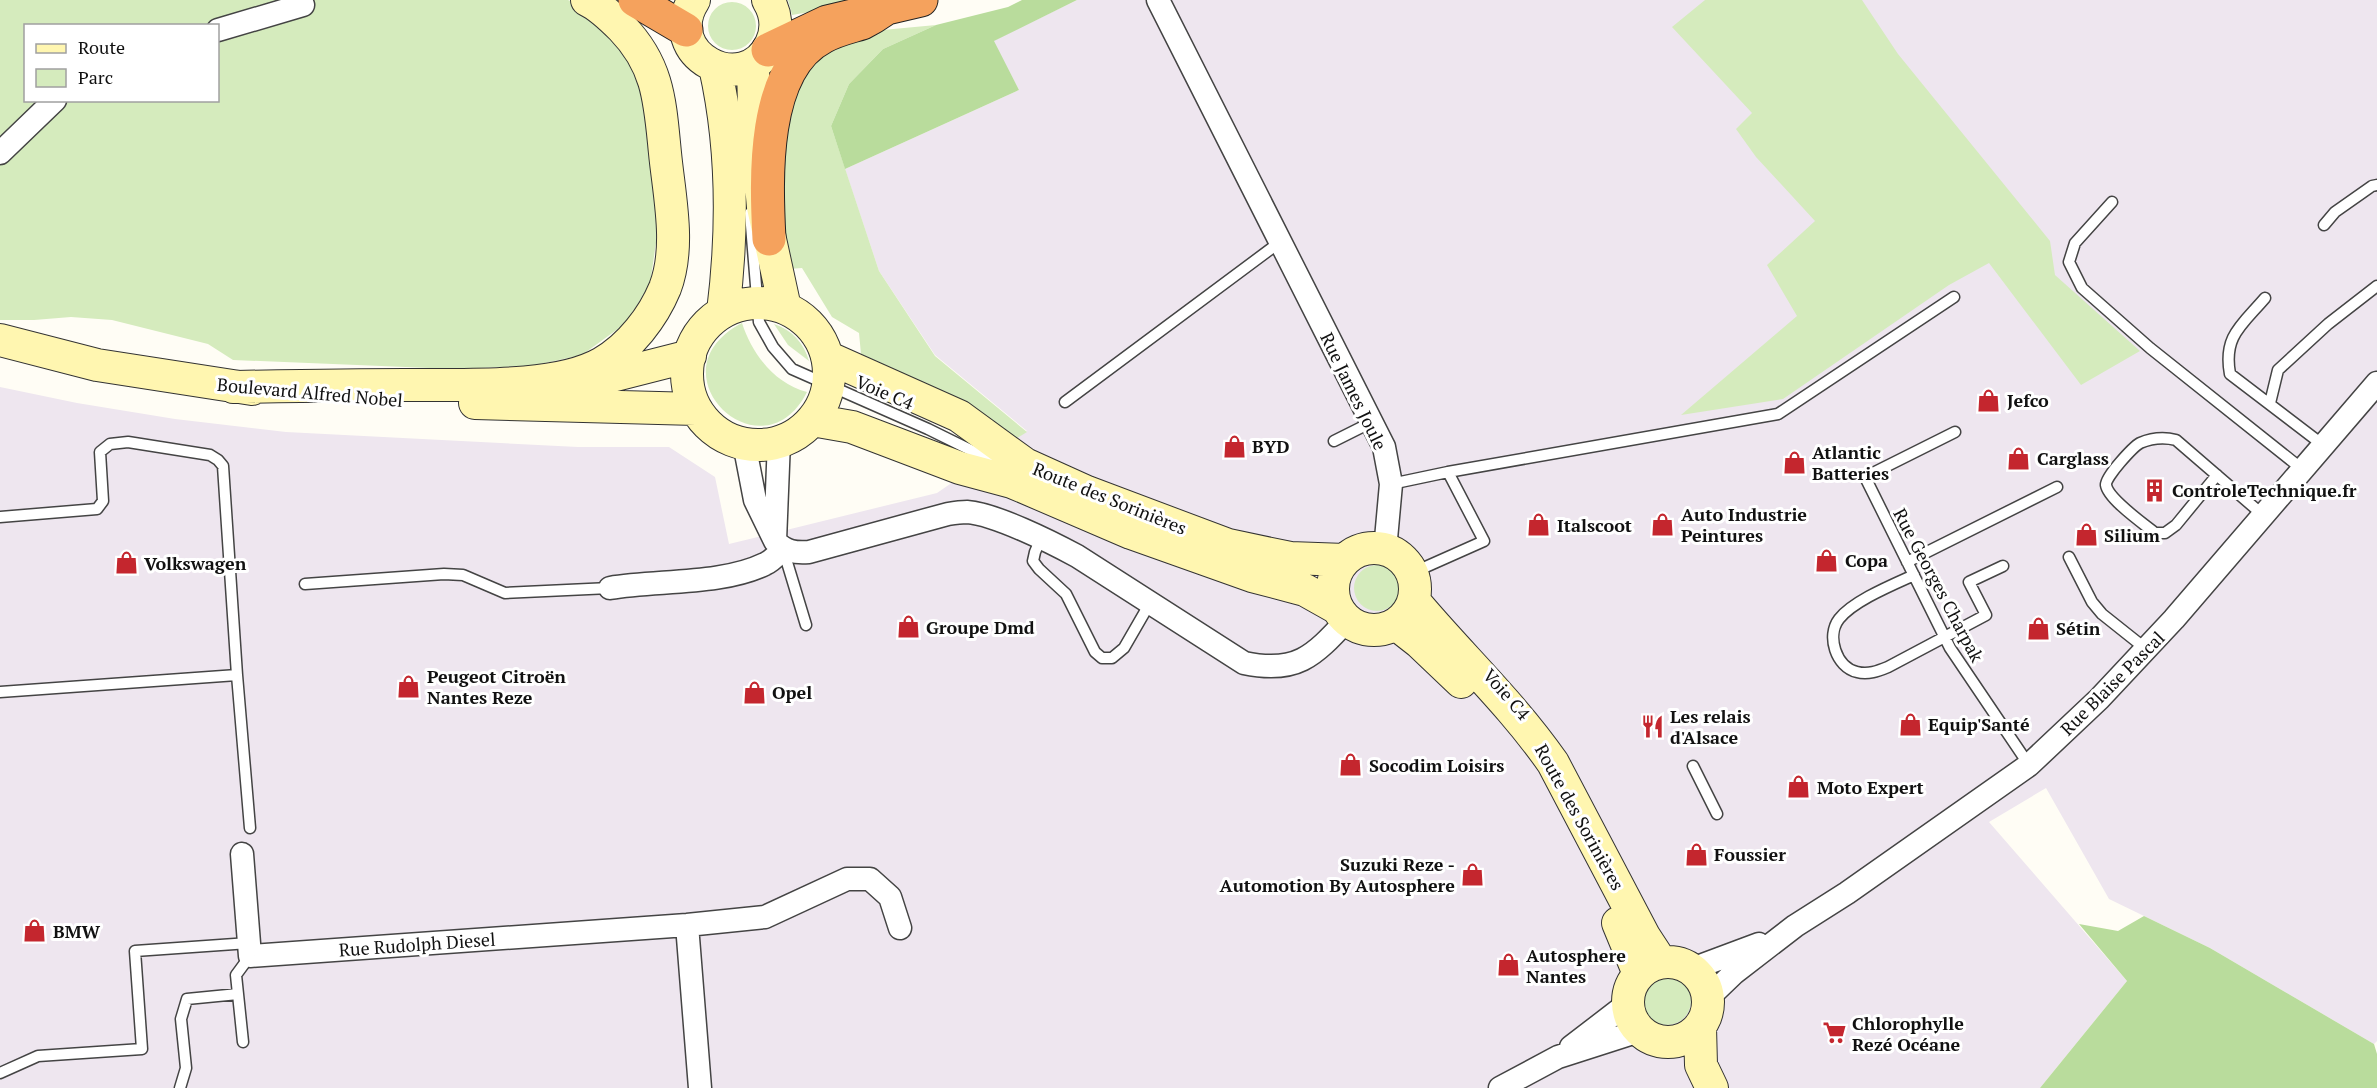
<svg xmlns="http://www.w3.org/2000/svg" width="2377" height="1088" font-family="'PT Serif',serif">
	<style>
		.industrial { fill: #eee6ef }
		.green { fill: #d5ebbd; fill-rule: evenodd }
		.forest { fill: #b9dc9c }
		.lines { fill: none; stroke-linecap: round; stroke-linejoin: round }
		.lane-casing { stroke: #444; stroke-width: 13 }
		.street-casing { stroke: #444; stroke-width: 25 }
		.secondary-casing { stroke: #333; stroke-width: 34 }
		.highway-casing { stroke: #222; stroke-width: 35 }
		.lane { stroke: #fff; stroke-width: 10 }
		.street { stroke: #fff; stroke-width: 22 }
		.secondary { stroke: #fff6b0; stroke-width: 32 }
		.highway { stroke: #f5a25d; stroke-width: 33 }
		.labels { text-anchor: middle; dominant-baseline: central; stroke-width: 6; stroke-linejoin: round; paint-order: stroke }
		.street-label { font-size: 18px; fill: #111; stroke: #fff }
		.poi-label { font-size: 18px; font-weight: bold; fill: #111; stroke: #fff; text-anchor: start }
	</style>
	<rect width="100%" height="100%" fill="#fffdf5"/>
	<!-- industrial -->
	<path class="industrial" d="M1077 0H2377V1041L2374 1044 2210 948 2109 899 2046 788 1989 822 2127 981 2040 1088H0V387L77 403 175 419 286 432 578 447H669L715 477 729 544 937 493 1027 431 935 355 879 271 845 169 1019 90 993 41Z"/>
	<!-- green -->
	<path class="green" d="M0 0H568L595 12 646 72 659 222 650 284 626 323 582 355 531 366 454 369 233 360 208 344 112 320 71 317 34 320H0ZM26 26H218V100H26Z
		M788 0H880L792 15Z
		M1705 0H1862L1898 54 2050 241 2055 275 2140 351 2081 385 1989 263 1949 285 1783 399 1681 415 1797 316 1767 265 1815 221 1756 157 1736 129 1752 113 1672 27Z
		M708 26a24 24 0 1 1 48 0a24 24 0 1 1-48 0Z
		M936 25 883 49 849 84 831 126 879 271 935 356 1027 432 1009 443 961 400 861 354 859 333 832 317 802 268 789 269 780 234V128L800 72 833 44 872 31Z
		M742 323C752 354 775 384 807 392 762 481 648 372 742 323Z
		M774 324C792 330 804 343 809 361L788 345Z
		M1354 588a23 23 0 1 1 46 0a23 23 0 1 1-46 0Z
		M1643 1001a24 24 0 1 1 48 0a24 24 0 1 1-48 0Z"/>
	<!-- forest -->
	<path class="forest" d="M1022 0H1077L994 41 1019 90 845 169 831 126 849 84 883 49 936 25 1008 7Z
		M2144 916 2210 948 2374 1044 2377 1054V1088H2040L2127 981 2079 924 2118 931Z"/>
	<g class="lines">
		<defs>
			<path id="lane" d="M2112 202 2075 243 2069 262 2082 288 2150 348 2302 469
				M750 213 759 322 773 347 792 369 928 429 1003 466
				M2324 225 2335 212 2372 186 2377 185
				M2265 298C2242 325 2223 336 2230 374L2323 445
				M1065 402 1280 242
				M2270 403 2278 370 2328 324 2377 286
				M1955 432 1865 477 1950 648 2029 765
				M1334 441 1372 422
				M1448 472 1778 414 1954 297
				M2217 475 2176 525 2165 533H2155C2144 524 2108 499 2106 485 2105 477 2133 447 2140 443 2152 438 2164 437 2176 440L2263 515
				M1391 484 1448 472 1484 541 1412 573
				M0 517 97 509 103 501 100 452 110 444 128 442 210 455 218 460 223 466 237 675 0 692
				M1041 538 1035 552 1033 561 1039 569 1066 594 1095 652 1102 658H1112L1124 648 1150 603
				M783 549 806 625
				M2069 557 2092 602 2102 614 2146 649
				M1907 562 2057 487
				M1914 575C1892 585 1853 601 1839 619 1826 636 1836 667 1857 672 1868 675 1878 671 1888 667L1986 615 1969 582 2003 566
				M305 584 444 574 463 575 505 593 610 588
				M237 675 250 828
				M1693 766 1717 814
				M243 1042 236 975 250 956
				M0 1073 38 1056 142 1049 135 951 249 943
				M180 1088 186 1068 181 1019 187 999 238 994"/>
			<path id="street" d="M1158 0 1384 447 1391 484 1385 550
				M218 30 303 5
				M0 153 55 100
				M744 443 755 500 775 541 779 441
				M775 541C786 552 795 553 809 552L948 514C954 513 961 512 967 512 995 514 1051 542 1077 556L1244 663C1296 674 1313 657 1347 620
				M610 588C658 580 722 585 765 564 772 561 778 554 783 549
				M242 854 250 956 687 925 765 917 847 879H870L890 897 900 928
				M687 925 700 1088
				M1692 969 1759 944
				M1708 998 1734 973 1795 926 1847 893 2029 765 2099 699 2174 619 2377 383
				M1571 1047 1627 1004
				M1500 1088 1558 1057 1639 1031"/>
			<path id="secondary" d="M694 0C659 54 744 100 771 44 778 29 776 13 768 0
				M753 64 754 109 763 207 785 308
				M715 67C733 147 733 232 723 312
				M687 374a71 71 0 1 1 142 0a71 71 0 1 1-142 0Z
				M0 340 97 365 252 389
				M827 357 959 416 1025 464 1087 492 1228 545 1290 558 1345 560
				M584 383 690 356
				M233 387C291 386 348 385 405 385 459 384 555 390 602 363 630 347 653 317 665 288 681 246 669 195 665 153 660 103 659 66 622 28 612 18 600 6 587 0
				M475 403 696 409
				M812 420 852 427 960 468 1012 482 1131 533 1252 576 1305 590 1337 608
				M1333 589a41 41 0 1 1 82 0a41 41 0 1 1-82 0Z
				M1414 601C1460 656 1512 704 1553 763L1644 936 1661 962
				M1396 624 1419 642 1461 682
				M1618 923 1639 974
				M1628 1002a40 40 0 1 1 80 0a40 40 0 1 1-80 0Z
				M1700 1027 1701 1065 1712 1088"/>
			<path id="highway" d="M635 0 686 30
				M768 50 827 22 921 0
				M769 239C766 180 761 69 823 37 835 30 849 27 862 23 870 19 878 14 885 9"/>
		</defs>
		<!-- lane casing -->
		<use href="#lane" class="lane-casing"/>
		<!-- street casing -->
		<use href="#street" class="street-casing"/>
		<!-- secondary casing -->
		<use href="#secondary" class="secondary-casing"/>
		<!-- highway casing -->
		<use href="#highway" class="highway-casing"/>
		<!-- lane -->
		<use href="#lane" class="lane"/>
		<!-- street -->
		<use href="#street" class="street"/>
		<!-- secondary -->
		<use href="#secondary" class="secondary"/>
		<!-- highway -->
		<use href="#highway" class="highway"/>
	</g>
	<!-- icons -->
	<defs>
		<symbol id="shop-bare" viewBox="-9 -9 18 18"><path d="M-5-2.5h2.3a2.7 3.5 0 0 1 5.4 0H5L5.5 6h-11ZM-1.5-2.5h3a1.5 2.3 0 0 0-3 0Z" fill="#c4262e" stroke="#fff" stroke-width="2.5" paint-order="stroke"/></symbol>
		<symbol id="building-bare" viewBox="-9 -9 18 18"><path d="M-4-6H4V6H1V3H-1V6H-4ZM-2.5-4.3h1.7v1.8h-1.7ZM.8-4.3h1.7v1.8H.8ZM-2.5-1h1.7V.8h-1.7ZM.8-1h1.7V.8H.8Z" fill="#c4262e" stroke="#fff" stroke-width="2.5" paint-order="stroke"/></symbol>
		<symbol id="restaurant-bare" viewBox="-9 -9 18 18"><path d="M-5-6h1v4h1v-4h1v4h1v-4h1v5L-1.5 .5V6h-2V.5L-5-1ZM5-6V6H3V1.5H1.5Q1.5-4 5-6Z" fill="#c4262e" stroke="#fff" stroke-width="2.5" paint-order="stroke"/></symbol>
		<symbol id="supermarket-bare" viewBox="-9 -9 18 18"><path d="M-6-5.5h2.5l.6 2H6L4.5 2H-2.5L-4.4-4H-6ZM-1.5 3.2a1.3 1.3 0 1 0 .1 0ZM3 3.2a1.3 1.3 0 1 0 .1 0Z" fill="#c4262e" stroke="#fff" stroke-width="2.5" paint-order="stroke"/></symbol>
	</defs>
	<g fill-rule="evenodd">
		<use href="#shop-bare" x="1972" y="384" width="33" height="33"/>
		<use href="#shop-bare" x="1218" y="430" width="33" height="33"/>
		<use href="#shop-bare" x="2002" y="442" width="33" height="33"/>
		<use href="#shop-bare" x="1778" y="446" width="33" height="33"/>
		<use href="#building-bare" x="2138" y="474" width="33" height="33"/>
		<use href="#shop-bare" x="1646" y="508" width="33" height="33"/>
		<use href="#shop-bare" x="1522" y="508" width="33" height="33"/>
		<use href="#shop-bare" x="2070" y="518" width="33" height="33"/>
		<use href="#shop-bare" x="1810" y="544" width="33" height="33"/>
		<use href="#shop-bare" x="110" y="546" width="33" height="33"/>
		<use href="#shop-bare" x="892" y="610" width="33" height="33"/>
		<use href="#shop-bare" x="2022" y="612" width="33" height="33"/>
		<use href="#shop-bare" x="392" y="670" width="33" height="33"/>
		<use href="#shop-bare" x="738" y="676" width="33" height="33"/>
		<use href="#shop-bare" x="1894" y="708" width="33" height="33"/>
		<use href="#restaurant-bare" x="1636" y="710" width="33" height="33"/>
		<use href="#shop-bare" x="1334" y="748" width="33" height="33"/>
		<use href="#shop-bare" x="1782" y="770" width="33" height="33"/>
		<use href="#shop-bare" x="1680" y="838" width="33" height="33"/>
		<use href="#shop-bare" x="1456" y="858" width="33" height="33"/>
		<use href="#shop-bare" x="18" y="914" width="33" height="33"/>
		<use href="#shop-bare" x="1492" y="948" width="33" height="33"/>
		<use href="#supermarket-bare" x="1818" y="1016" width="33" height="33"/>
	</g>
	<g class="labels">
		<!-- street labels -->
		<g class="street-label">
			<text transform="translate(1354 391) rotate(64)">Rue James Joule</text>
			<text transform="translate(310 392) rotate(5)">Boulevard Alfred Nobel</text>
			<text transform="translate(885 392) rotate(23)">Voie C4</text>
			<text transform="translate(1110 498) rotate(22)">Route des Sorinières</text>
			<text transform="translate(1939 585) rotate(62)">Rue Georges Charpak</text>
			<text transform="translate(2112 683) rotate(-45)">Rue Blaise Pascal</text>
			<text transform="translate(1507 694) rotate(49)">Voie C4</text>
			<text transform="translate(1580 817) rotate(61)">Route des Sorinières</text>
			<text transform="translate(417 944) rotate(-4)">Rue Rudolph Diesel</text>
		</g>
		<!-- poi labels -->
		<g class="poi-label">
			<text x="2007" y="400">Jefco</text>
			<text x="1252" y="446">BYD</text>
			<text x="1812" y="452">Atlantic<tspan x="1812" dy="21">Batteries</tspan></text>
			<text x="2037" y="458">Carglass</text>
			<text x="2172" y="490">ControleTechnique.fr</text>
			<text x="1681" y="514">Auto Industrie<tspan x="1681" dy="21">Peintures</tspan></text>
			<text x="1557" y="525">Italscoot</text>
			<text x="2104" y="535">Silium</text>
			<text x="1845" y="560">Copa</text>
			<text x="144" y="563">Volkswagen</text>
			<text x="926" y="627">Groupe Dmd</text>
			<text x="2056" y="628">Sétin</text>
			<text x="427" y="676">Peugeot Citroën<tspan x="427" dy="21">Nantes Reze</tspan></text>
			<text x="772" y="692">Opel</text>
			<text x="1670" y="716">Les relais<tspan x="1670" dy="21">d'Alsace</tspan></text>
			<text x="1928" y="724">Equip'Santé</text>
			<text x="1369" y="765">Socodim Loisirs</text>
			<text x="1817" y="787">Moto Expert</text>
			<text x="1714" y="854">Foussier</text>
			<text x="1455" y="864" text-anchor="end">Suzuki Reze -<tspan x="1455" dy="21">Automotion By Autosphere</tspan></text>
			<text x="53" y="931">BMW</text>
			<text x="1526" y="955">Autosphere<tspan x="1526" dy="21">Nantes</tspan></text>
			<text x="1852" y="1023">Chlorophylle<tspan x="1852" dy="21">Rezé Océane</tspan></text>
		</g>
	</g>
	<!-- legend -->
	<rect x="24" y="24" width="195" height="78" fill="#ffffff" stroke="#a0a0a0" stroke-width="1.5"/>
	<rect x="36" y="44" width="30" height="9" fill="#fff6b0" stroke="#a0a0a0" stroke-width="1.5"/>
	<text x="78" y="54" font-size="18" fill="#111111">Route</text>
	<rect x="36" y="69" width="30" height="18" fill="#d5ebbd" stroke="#a0a0a0" stroke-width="1.5"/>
	<text x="78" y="84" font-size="18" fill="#111111">Parc</text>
</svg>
